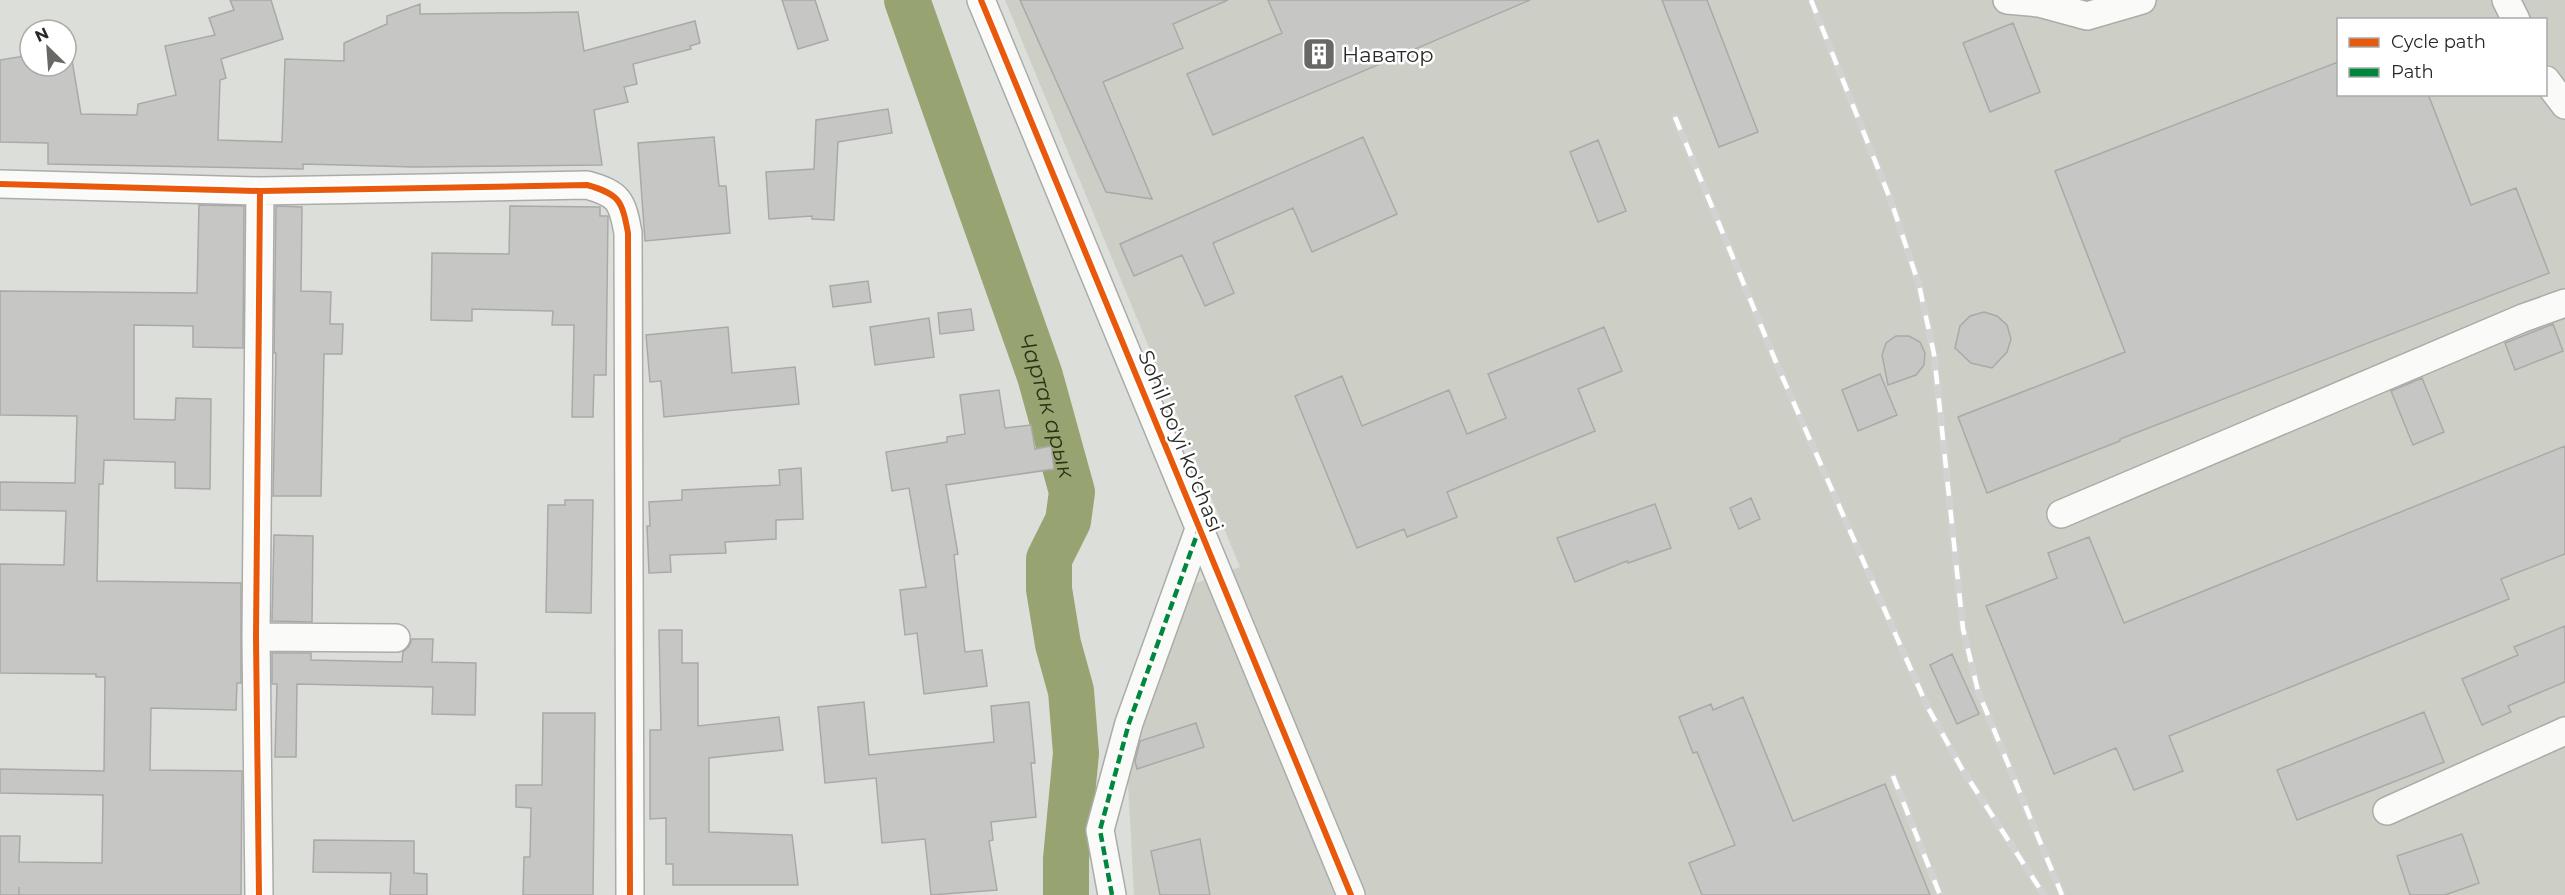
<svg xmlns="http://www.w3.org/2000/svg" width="2565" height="895" font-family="Montserrat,sans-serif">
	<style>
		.built { fill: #cdcfc7; fill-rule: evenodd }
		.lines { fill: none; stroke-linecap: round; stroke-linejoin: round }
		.river { stroke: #97a471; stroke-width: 46 }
		.building { fill: #c6c7c5; stroke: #a9aaa7; stroke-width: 1.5 }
		.minor-casing { stroke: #aaaca9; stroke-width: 30 }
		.minor { stroke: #fafaf9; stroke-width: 27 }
		.rail-casing { stroke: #d2d2d2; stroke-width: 7 }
		.rail { stroke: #fff; stroke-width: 4.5; stroke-dasharray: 14; stroke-linecap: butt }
		.quiet { stroke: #00873e; stroke-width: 4.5; stroke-dasharray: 9 4.5; stroke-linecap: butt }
		.cycleway-casing { stroke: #fff; stroke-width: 10 }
		.cycleway { stroke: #e8590c; stroke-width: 6 }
		.labels { text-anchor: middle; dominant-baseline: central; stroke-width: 5; stroke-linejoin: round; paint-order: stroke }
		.poi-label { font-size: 21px; fill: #292a27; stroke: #fff; text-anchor: start }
		.street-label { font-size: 21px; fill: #292a27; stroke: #fff }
		.water-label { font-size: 22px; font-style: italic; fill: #2a3213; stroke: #fff }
	</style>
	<rect width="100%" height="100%" fill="#dcdeda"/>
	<!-- built -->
	<path class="built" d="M1005 0H2565V895H1134L1126 746 1188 586 1240 567ZM2338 20H2546V94H2338Z"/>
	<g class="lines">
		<!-- river -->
		<path class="river" id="s1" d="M907 0 1040 376 1072 492 1068 521 1049 559V589L1058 644 1071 691 1076 753 1066 859V895"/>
	</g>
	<!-- building -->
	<path class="building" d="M230 0H271L283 39 221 59 226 78 220 80 218 140 282 142 285 59 344 61V43L387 24V16L420 4V14L578 12 584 51 695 21 700 43 690 46 691 49 633 64 637 84 624 87 628 102 594 110 602 165 415 167 303 164V169L48 164V143L0 142V60L25 56 23 43 30 42V66H66V36H68L81 114 137 115 138 104 176 95 165 46 215 35 209 18 234 10Z
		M782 0H815L828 40 798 49Z
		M1020 0H1228L1173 24 1183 48 1103 82 1152 199 1106 192Z
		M1268 0H1530L1213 135 1187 74 1282 33Z
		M1662 0H1707L1758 132 1719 147Z
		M2013 23 2040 92 1990 112 1963 43Z
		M2338 62V94H2428L2471 205 2516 188 2549 273 2120 439V441L1987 493 1958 417 2125 352 2055 171Z
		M888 109 892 133 838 142 834 220 812 219V216L769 219 766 172 814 169 816 120Z
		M714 137 719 186H726L730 233 645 241 638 143Z
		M1363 137 1397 214 1312 252 1293 208 1213 243 1234 293 1205 306 1182 255 1134 276 1120 244Z
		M1598 140 1626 211 1598 222 1570 152Z
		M199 205 244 206 243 348 193 347V326L134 325V419L175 420 176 398 211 399 210 489 175 488V462L104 460 103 484H99L97 581 241 583V683H237L236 710 151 708 150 770 242 771 241 895H19V887V895H0V836H20L19 862 102 863 103 795 0 793V769L104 771 105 677H96V674L0 673V564L64 565 66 511 0 510V482L75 483 77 416 0 415V291L197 293Z
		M276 206 302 207 301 291 331 292 330 324H343L342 354H324L321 496H273L276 353H274Z
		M510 206 600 207V216H608L606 375H594L593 417H572L574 325H552L553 311 472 309V321L431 320 432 253 509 254Z
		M868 281 871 302 833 307 830 286Z
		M971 309 974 330 940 334 938 313Z
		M1984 312 1997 316 2007 325 2011 339 2007 352 1992 368 1971 363 1955 348 1960 326 1970 316Z
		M929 318 934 357 875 365 870 327Z
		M2553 324 2563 351 2515 370 2505 343Z
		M728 327 732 373 795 367 799 404 664 417 661 381 650 382 646 335Z
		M1604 327 1622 371 1578 389 1595 431 1447 492 1457 517 1407 537 1404 529 1357 548 1295 396 1342 376 1362 426 1449 390 1467 434 1506 418 1488 374Z
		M1896 336H1909L1920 342 1925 353 1924 365 1916 375 1888 385 1882 355 1886 343Z
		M1880 374 1897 415 1858 431 1842 390Z
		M2422 378 2444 432 2413 445 2391 391Z
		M999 390 1005 428 1031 425 1035 449 1051 446 1054 469 946 485 958 554 954 555 965 652 982 650 987 686 924 694 917 633 905 635 900 590 926 587 909 488 892 491 886 452 947 442V437L965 434 960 395Z
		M2565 446V554L2501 579 2509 599 2169 736 2183 771 2134 790 2116 748 2054 774 1986 606 2057 578 2048 553 2089 537 2124 623Z
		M801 468 803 519 776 520V539L725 542 726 553 670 555 671 572 649 573 647 526H650L649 502 682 500V490L780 485 779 470Z
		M1751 498 1760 519 1739 529 1730 508Z
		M565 500H593L591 613 546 612 548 505H565Z
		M1655 504 1671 548 1628 563 1627 561 1575 582 1557 538Z
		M274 535 313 536 312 622 272 621Z
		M2565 626V682L2508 706 2511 712 2482 725 2462 679 2518 655 2514 647Z
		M659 630H682V663H698V726L779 717 783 750 709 758V832L792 835 798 885H673V864H666V818L650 819V730H661Z
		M412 639H433L432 662 476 663 475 715 432 714 433 687 297 684 296 757H275L277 684H272V653H311V660L402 662 403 652 409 646Z
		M1952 654 1979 714 1957 724 1930 665Z
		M1743 697 1793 821 1885 784 1930 895H1702L1689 863 1735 845 1697 752 1693 753 1679 717 1711 704 1713 710Z
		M864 702 869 755 994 742 991 706 1029 702 1035 763H1031L1036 817 991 822 993 840 989 841 997 890 931 895 925 839 882 843 876 778 825 783 818 707Z
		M2424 712 2444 762 2297 820 2277 770Z
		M543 713H595L593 895H523L524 857H530L531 808 516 807V785H542Z
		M1196 723 1204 747 1137 769 1135 761 1140 741Z
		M2462 834 2479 883 2445 895H2410L2397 856Z
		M1200 839 1210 895H1160L1151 851Z
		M314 840 414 841V873L427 874V895H390L391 873 313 872Z"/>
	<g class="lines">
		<defs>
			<path id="minor" d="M981 0 1351 895
				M2007 0 2039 3 2087 16 2142 0
				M2506 0 2516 20
				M2546 80 2565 105
				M0 184 260 191 587 185C619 194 622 200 628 233L630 895
				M2061 514 2523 318 2565 303
				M256 637 396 638
				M2387 811 2565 731
				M259 895 256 637 260 191
				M1112 895 1100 830 1129 723 1199 529"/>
		</defs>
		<!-- minor casing -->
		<use href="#minor" class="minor-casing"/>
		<!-- minor -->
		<use href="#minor" class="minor"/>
		<defs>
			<path id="rail" d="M1811 0 1891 201 1919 285 1934 354 1963 629 1978 691 2062 895
				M1675 117 1778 367 1927 706 1962 769 2044 895
				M1893 776 1940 895"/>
		</defs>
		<!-- rail casing -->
		<use href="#rail" class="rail-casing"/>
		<!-- rail -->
		<use href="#rail" class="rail"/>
		<!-- quiet -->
		<path class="quiet" d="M1112 895 1100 830 1129 723 1199 529"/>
		<defs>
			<path id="cycleway" d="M981 0 1351 895
				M0 184 260 191 587 185C619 194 622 200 628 233L630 895
				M259 895 256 637 260 191"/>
		</defs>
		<!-- cycleway casing -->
		<use href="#cycleway" class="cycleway-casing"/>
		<!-- cycleway -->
		<use href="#cycleway" class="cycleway"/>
	</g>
	<!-- icons -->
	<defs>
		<symbol id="building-square" viewBox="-11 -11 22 22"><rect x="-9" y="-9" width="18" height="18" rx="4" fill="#686966" stroke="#fff"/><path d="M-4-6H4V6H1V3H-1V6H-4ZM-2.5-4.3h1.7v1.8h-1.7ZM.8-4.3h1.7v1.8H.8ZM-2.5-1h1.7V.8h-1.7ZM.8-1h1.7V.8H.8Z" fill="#fff"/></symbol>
	</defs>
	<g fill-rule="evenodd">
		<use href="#building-square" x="1300" y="35" width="38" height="38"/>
	</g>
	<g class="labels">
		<!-- poi labels -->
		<g class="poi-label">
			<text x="1342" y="54">Наватор</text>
		</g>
		<!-- street labels -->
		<g class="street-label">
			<text transform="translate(1181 441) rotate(68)">Sohil bo'yi ko'chasi</text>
		</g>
		<!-- water labels -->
		<g class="water-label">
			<text stroke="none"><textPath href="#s1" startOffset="429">Чартак арык</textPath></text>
		</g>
	</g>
	<!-- legend -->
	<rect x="2337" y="18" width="210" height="78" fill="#ffffff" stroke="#a9aaa9" stroke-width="1.5"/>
	<rect x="2349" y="38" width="30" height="9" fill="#e8590c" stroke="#a9aaa9" stroke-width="1.5"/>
	<text x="2391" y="48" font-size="18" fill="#292a27">Cycle path</text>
	<rect x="2349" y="68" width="30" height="9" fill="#00873e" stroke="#a9aaa9" stroke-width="1.5"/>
	<text x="2391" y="78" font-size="18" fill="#292a27">Path</text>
	<!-- north arrow -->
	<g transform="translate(48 48) rotate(335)"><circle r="28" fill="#ffffff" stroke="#a9aaa9" stroke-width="1.5"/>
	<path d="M0-4.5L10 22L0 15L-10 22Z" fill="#686966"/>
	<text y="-9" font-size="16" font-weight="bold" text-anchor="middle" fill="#292a27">N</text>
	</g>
</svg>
